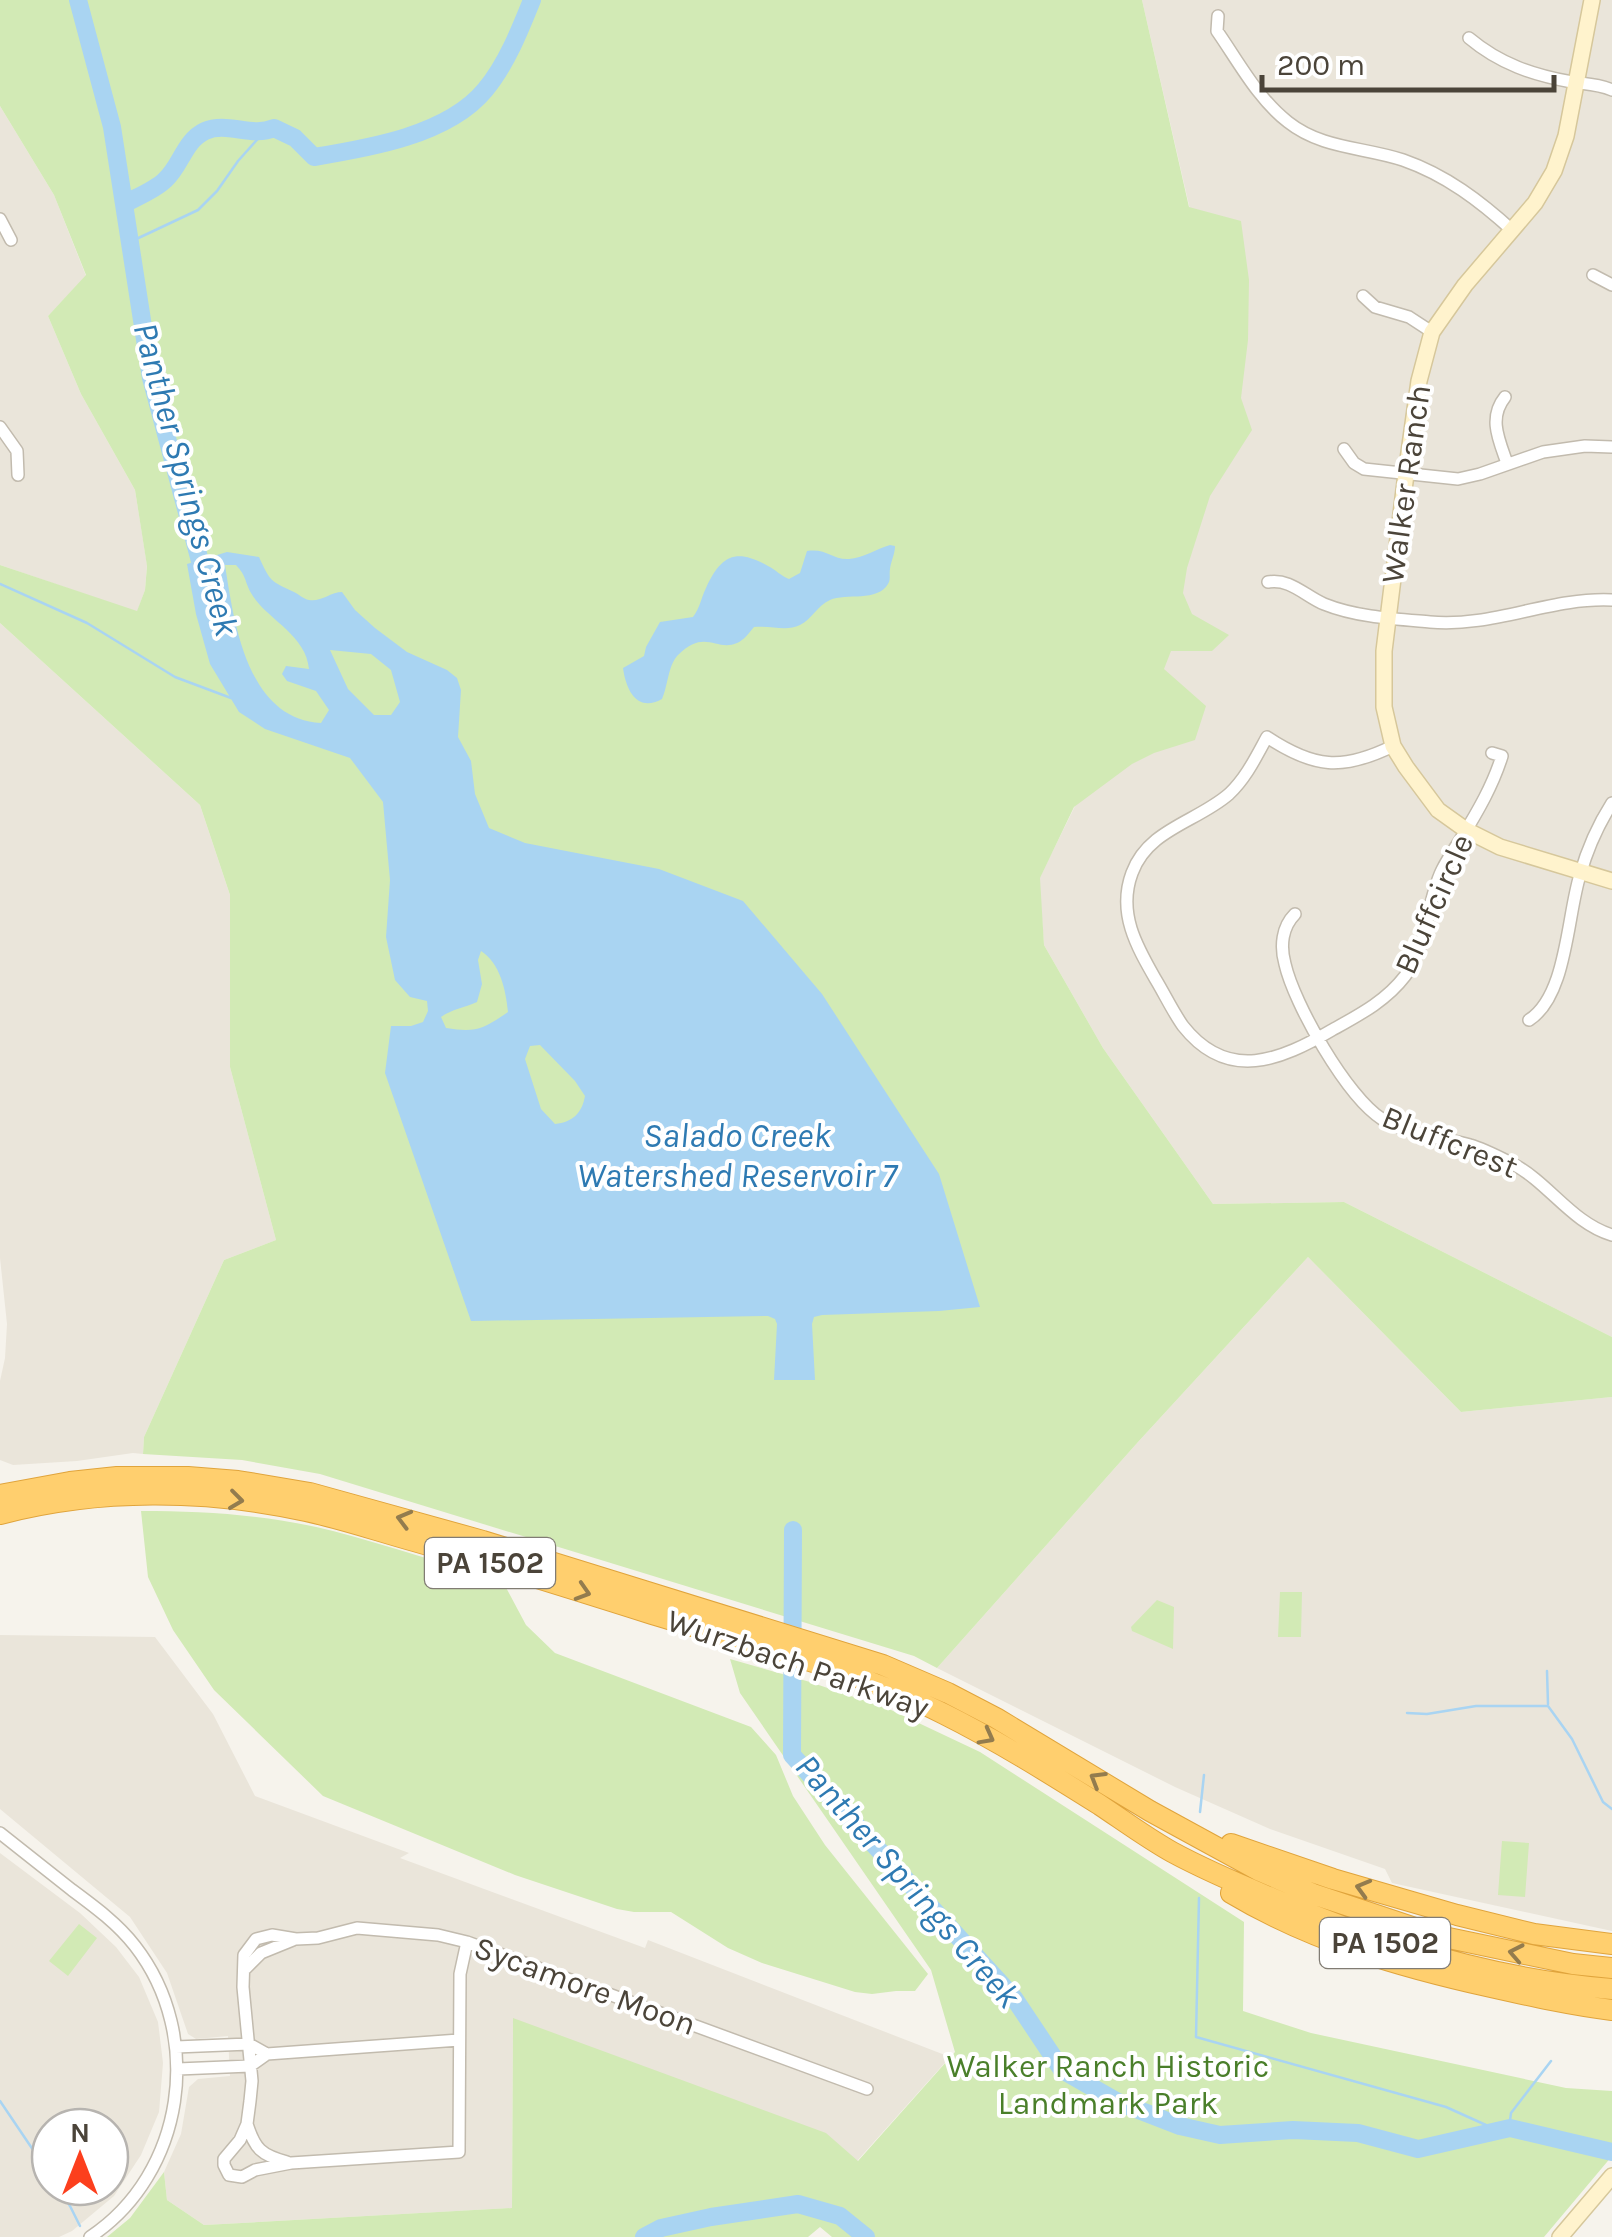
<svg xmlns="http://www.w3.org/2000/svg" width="1612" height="2237" font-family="Karla,sans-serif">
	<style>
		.residential { fill: #eae5da; fill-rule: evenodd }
		.green { fill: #d2eab5 }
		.water { fill: #a9d4f2; fill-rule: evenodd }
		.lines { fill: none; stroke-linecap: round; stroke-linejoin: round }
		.stream { stroke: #a9d4f2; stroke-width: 2.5 }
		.river { stroke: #a9d4f2; stroke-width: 18 }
		.street-casing { stroke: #c2bbae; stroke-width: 14 }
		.secondary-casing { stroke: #d6c79b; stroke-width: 18 }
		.highway-casing { stroke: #e0a43c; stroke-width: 22 }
		.street { stroke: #fff; stroke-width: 11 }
		.secondary { stroke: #fff3cd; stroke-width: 15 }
		.highway { stroke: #ffcf6e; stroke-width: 20 }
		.oneway { stroke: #937c4e }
		.labels { text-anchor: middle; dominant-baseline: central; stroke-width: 8; stroke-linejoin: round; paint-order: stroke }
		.shield { fill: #fff; stroke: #817c74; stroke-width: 2.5 }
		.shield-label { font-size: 30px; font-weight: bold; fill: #4b4439 }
		.street-label { font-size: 32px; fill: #4b4439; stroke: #fff }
		.park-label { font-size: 32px; fill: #4a7f2a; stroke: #fff }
		.water-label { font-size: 35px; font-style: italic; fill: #2e7ab2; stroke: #fff }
	</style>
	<rect width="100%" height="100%" fill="#f6f3ec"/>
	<!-- residential -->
	<path class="residential" d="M1142 0H1612V1337L1344 1202 1213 1204 1103 1048 1044 945 1039 879 1110 735 1199 249Z
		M0 106 54 195 86 276 48 316 81 394 135 490 147 565 145 590 137 612 0 565Z
		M0 623 200 805 230 895V1067L276 1240 224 1260 144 1437 143 1454 133 1453 77 1461 13 1465 0 1460V1381L5 1358 7 1324 0 1258Z
		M1308 1257 1461 1412 1612 1397V1931L1392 1883 1385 1869 1270 1829 1175 1787 937 1668 1138 1442Z
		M0 1635 155 1637 213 1714 255 1796 409 1853 400 1858 645 1948 648 1940 950 2057 857 2161 513 2019 512 2208 204 2225 167 2200 164 2172 181 2134 189 2087 198 2079 230 2076 228 2036 196 2039 188 2034 167 1973 130 1917 0 1809Z
		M0 1853 80 1913 116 1947 139 1977 158 2022 163 2063 159 2112 141 2155 114 2196 72 2231 59 2237H0ZM50 2127H110V2187H50Z"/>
	<!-- green -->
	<path class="green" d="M0 0H1142L1189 207 1241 221 1249 280 1248 340 1241 398 1252 430 1210 496 1187 568 1183 593 1192 614 1229 635 1212 651H1171L1164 669 1206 706 1195 740 1154 753 1132 764 1074 807 1040 878 1044 945 1103 1048 1213 1204 1344 1202 1612 1337V1397L1461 1412 1308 1257 1138 1442 937 1668 914 1656 320 1474 242 1460 143 1454 144 1437 224 1260 276 1240 230 1067V895L200 805 0 623V565L137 611 145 590 147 566 135 490 81 394 48 316 86 275 54 195 0 106Z
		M141 1511C206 1511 270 1515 333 1531 390 1546 447 1565 503 1582L526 1625 555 1653 751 1727 776 1755 793 1796 825 1845 928 1974 915 1991H896L872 1994 855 1992 762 1963 728 1948 671 1912H634L617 1909 515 1875 323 1796 214 1690 173 1630 148 1577Z
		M1280 1592H1302L1301 1637H1278Z
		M1157 1600 1174 1607 1173 1649 1132 1631 1131 1627Z
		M730 1659 810 1682 889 1709 980 1752 1244 1922 1243 2011 1311 2033 1566 2088 1612 2091V2156L1544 2237H832L820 2227 808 2237H107L130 2218 164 2172 167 2200 204 2225 512 2208 513 2018 826 2133 858 2161 955 2052 931 1970 740 1693Z
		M1502 1841 1529 1843 1525 1897 1498 1895Z
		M79 1924 97 1938 68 1976 49 1961Z"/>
	<!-- water -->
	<path class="water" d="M890 545 895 546C895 554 891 561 890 569 889 575 891 579 888 584 878 602 846 593 830 600 817 606 812 619 800 625 786 632 770 625 754 627 750 632 743 641 737 643 716 652 705 628 678 655 668 665 668 686 662 699 637 713 626 690 623 668L644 656 646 647 660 622 693 617C700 608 701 598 706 588 721 555 736 548 768 566 776 570 781 576 789 579L800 573 807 551C827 548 832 560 849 559 863 558 876 549 890 545Z
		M227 552 259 557C270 581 270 581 294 592 299 594 303 599 309 600 321 602 331 592 342 592L355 610 375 628 407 652 447 670 457 678 461 690 458 737 471 761 475 794 489 828 525 843 659 869 743 901 822 994 939 1174 980 1307 939 1311 822 1315 814 1317 812 1324 815 1380H774L777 1324 775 1319 768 1316 471 1321 385 1073 391 1026H411L423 1022 428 1011 427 1001 410 997 395 980 386 937 390 880 383 802 350 758 265 729 239 712 210 664 196 614 187 564ZM225 565H236C247 577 244 580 251 593 266 619 306 634 309 669L286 666 282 674 287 681 316 691 329 710 321 723C247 719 234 623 225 565ZM330 650 371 654 391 670 400 702 391 715H374L348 689ZM481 951C500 963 506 990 508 1012 483 1029 476 1033 446 1028L441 1017C452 1009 464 1008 477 1002L482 984 478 960ZM540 1045 575 1081 585 1096C582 1113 573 1122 555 1124L541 1109 525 1059 530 1046Z"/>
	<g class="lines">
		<!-- stream -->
		<path class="stream" d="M130 242 198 210 217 191 238 161 263 133
			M0 584 87 623 175 677 231 698
			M1547 1671 1548 1704
			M1407 1713 1427 1714 1476 1706H1548L1572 1739 1603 1802 1612 1809
			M1200 1812 1204 1775
			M1199 1898 1196 2037 1446 2107 1497 2130
			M0 2101 50 2175
			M1509 2128 1511 2113 1551 2061
			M58 2187 70 2206 80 2226"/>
		<!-- river -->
		<path class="river" d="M78 0 112 127 151 378 205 580
			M124 204C137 197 155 190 165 180 181 166 184 141 205 131 227 121 252 138 274 128L295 138 314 157C369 148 448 135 485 90 506 65 520 30 532 0
			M793 1530 792 1755 1014 1998 1062 2070 1118 2102 1180 2126 1220 2135 1293 2130 1358 2133 1418 2149 1510 2128 1612 2152
			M644 2237 661 2228 711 2217 798 2204 840 2216 866 2237"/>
		<defs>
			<path id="street" d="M1218 16 1217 31C1238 61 1258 99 1288 122 1322 149 1364 147 1403 160 1446 175 1480 201 1513 231
				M1469 38C1500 64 1533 75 1572 82 1586 84 1599 84 1612 90
				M0 219 11 240
				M1593 275 1612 285
				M1363 296 1375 307 1409 317 1432 332
				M1505 397C1488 418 1499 440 1507 463
				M0 427 17 451 18 475
				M1344 449 1354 463 1364 469 1458 479 1480 474 1543 452 1585 446 1612 447
				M1268 582C1290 578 1305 596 1324 604 1356 617 1395 619 1430 622 1492 628 1550 597 1612 600
				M1393 746C1342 771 1314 768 1267 737 1256 757 1246 778 1229 794 1197 822 1148 829 1132 873 1117 913 1137 947 1156 980 1165 995 1173 1012 1183 1026 1228 1083 1281 1060 1332 1030 1359 1015 1386 1001 1405 976 1430 942 1425 905 1442 870 1448 858 1455 848 1462 837 1478 811 1493 785 1502 756L1492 753
				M1295 914C1282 927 1280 946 1285 964 1294 1004 1347 1097 1382 1119 1409 1136 1441 1136 1470 1145 1484 1149 1499 1157 1513 1164 1549 1183 1572 1223 1612 1235
				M1529 1020C1567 996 1567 916 1580 875 1587 850 1598 825 1612 803
				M0 1833C24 1852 48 1871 72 1890 95 1907 118 1924 135 1946 205 2036 185 2174 90 2237
				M467 1942 460 1974 459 2152 291 2163 255 2170 242 2177 229 2175 224 2165V2159L240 2140 247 2124 250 2101 252 2081 243 1987 244 1955 256 1939 272 1935 296 1939 318 1938 357 1928 438 1935 467 1942 867 2089
				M246 1968 261 1953 293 1940
				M176 2047 249 2044 267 2054 459 2040
				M178 2069 250 2066 267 2054
				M247 2124C255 2149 261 2155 287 2162"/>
			<path id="secondary" d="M1592 0 1566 136 1554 171 1535 203 1465 285 1432 332 1419 381 1406 474 1384 651V707L1393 746 1406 767 1438 810 1466 830 1500 847 1612 881
				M1560 2237 1612 2176"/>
			<path id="highway" d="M0 1495 70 1482 117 1477H188L238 1481 310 1493 483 1541 883 1665 948 1693 996 1718 1150 1811 1258 1870 1313 1894 1439 1936 1573 1964 1612 1968
				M0 1514C99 1488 206 1489 306 1511 343 1519 378 1531 414 1541 494 1564 573 1589 652 1614 750 1644 853 1668 944 1714 998 1741 1049 1773 1100 1805 1124 1821 1147 1838 1172 1852 1207 1871 1245 1887 1281 1902 1387 1947 1497 1980 1612 1989
				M1231 1844 1333 1879 1457 1915 1534 1934 1612 1944
				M1231 1893C1311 1941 1401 1967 1491 1987 1531 1996 1571 2005 1612 2010"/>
		</defs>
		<!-- street casing -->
		<use href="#street" class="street-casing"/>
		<!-- secondary casing -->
		<use href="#secondary" class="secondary-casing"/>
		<!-- highway casing -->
		<use href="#highway" class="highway-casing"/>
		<!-- street -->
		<use href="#street" class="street"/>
		<!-- secondary -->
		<use href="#secondary" class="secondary"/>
		<!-- highway -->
		<use href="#highway" class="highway"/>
	</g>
	<!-- one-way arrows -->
	<defs><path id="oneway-chevron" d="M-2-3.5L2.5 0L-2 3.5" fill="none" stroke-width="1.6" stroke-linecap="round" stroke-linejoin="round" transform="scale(2.5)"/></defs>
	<g class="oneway">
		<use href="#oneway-chevron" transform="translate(236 1500) rotate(7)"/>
		<use href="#oneway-chevron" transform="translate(404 1519) rotate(-165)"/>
		<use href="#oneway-chevron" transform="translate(583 1592) rotate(17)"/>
		<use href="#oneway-chevron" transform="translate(987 1737) rotate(28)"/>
		<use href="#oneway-chevron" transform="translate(1097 1779) rotate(-149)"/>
		<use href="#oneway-chevron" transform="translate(1363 1888) rotate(-164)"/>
		<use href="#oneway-chevron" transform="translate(1516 1953) rotate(-169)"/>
	</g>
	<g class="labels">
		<!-- shield labels -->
		<g class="shield">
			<rect x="425" y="1538" width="130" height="50" rx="8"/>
			<rect x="1320" y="1918" width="130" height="50" rx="8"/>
		</g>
		<g class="shield-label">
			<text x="490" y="1563">PA 1502</text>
			<text x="1385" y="1943">PA 1502</text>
		</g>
		<!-- street labels -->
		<g class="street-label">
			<text transform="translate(1406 484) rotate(-82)">Walker Ranch</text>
			<text transform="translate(1434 904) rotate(-66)">Bluffcircle</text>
			<text transform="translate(1450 1142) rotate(22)">Bluffcrest</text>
			<text transform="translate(798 1664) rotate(19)">Wurzbach Parkway</text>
			<text transform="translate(585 1986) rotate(20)">Sycamore Moon</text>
		</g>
		<!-- park labels -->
		<g class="park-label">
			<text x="1108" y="2066">Walker Ranch Historic<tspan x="1108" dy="37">Landmark Park</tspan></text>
		</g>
		<!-- water labels -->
		<g class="water-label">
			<text transform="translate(186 479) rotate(75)">Panther Springs Creek</text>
			<text x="737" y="1135">Salado Creek<tspan x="737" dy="40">Watershed Reservoir 7</tspan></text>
			<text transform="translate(908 1881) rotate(49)">Panther Springs Creek</text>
		</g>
	</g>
	<!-- north arrow -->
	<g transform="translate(80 2157)"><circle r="48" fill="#ffffff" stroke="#b7b4b0" stroke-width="2.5"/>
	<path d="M0-8L18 38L0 25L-18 38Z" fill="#fc3f1d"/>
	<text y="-15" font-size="28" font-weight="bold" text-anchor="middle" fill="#4b4439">N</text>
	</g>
	<!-- scale -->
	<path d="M1262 75v15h292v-15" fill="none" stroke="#4b4439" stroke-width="5"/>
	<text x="1277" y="75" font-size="30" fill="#4b4439" stroke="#ffffff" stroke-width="8" paint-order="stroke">200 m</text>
</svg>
